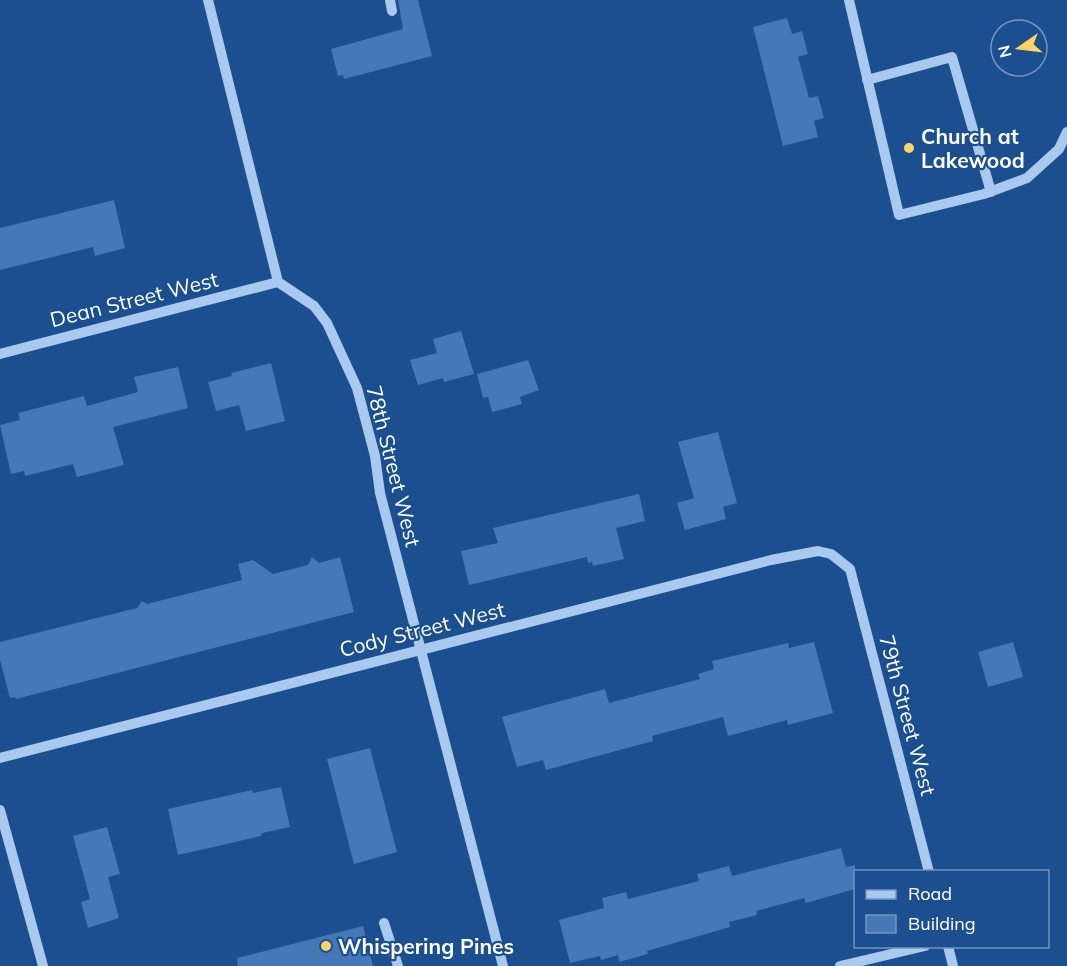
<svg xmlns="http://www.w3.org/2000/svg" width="1067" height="966" font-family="Mulish,sans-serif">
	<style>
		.building { fill: #4478b7 }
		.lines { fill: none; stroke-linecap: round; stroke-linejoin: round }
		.minor { stroke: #a9c9ee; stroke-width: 10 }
		.poi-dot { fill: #ffd166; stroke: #1b4f8f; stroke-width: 2 }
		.labels { text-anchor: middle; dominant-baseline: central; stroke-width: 4.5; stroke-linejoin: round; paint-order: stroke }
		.poi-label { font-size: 21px; font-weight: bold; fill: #fff; stroke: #1b4f8f; text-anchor: start }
		.street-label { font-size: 21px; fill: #fff; stroke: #1b4f8f }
	</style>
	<rect width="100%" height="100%" fill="#1b4f8f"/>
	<!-- building -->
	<path class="building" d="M398 0H418L432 56 344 79 343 75 338 76 331 49 403 29Z
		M787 18 792 34 802 31 808 54 798 57 809 98 818 96 824 118 814 121 818 137 783 146 753 27Z
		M114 200 125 248 95 256 93 247 0 270V228Z
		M461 331 474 374 444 382 443 378 418 385 410 360 437 353 433 339Z
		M528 360 539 390 520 397 522 404 492 412 488 397 483 398 477 374Z
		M271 363 285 421 246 431 239 405 216 411 208 382 232 376 231 373Z
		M178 367 188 408 113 427 124 465 77 477 73 464 25 476 24 471 11 474 0 425 20 420 18 413 84 396 87 406 138 392 134 377Z
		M718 432 737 503 723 507 726 519 685 530 677 503 694 498 678 442Z
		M639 494 645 521 616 528 624 559 593 566 592 562 588 563 587 557 469 585 461 551 498 543 493 528Z
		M312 557 319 563 340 557 354 612 16 699 15 697 10 698 0 660V642L137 608 142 601 147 604 242 580 238 564 253 560 273 574 308 565Z
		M814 642 833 713 788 725 787 720 728 736 723 717 652 736 653 741 546 770 543 760 517 767 502 717 605 689 609 703 700 679 698 674 714 669 712 661 788 643 789 648Z
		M1013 642 1023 677 988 687 978 652Z
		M370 748 397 852 354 864 327 759Z
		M281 787 290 827 262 833 261 836 178 855 168 809 252 790 253 793Z
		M107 827 120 874 108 877 119 918 88 928 81 902 90 899 73 836Z
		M841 848 846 867 855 865V889L806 903 804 898 756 911 757 915 729 922 730 927 647 951 648 954 619 962 618 955 601 960 600 956 570 963 559 920 604 908 602 898 626 892 628 899 699 881 697 874 729 866 732 876Z
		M363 926 373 966H238L237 958Z"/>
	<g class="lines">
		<!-- minor -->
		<path class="minor" d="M208 0 278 282 314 306 327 323 357 388 375 456 380 493 503 966
			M390 0 392 11
			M849 0 899 215 984 194 1027 178 1059 149 1067 132
			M867 80 952 57 991 192
			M0 354 278 282
			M0 758 771 560 818 551 831 554 850 569 929 872
			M0 810 43 966
			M384 923 398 966
			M948 946 953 966
			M840 966 925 946"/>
	</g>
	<!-- markers -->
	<g class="poi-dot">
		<circle cx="909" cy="148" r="6"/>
		<circle cx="326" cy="946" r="6"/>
	</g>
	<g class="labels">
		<!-- poi labels -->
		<g class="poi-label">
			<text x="921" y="136">Church at<tspan x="921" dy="24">Lakewood</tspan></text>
			<text x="338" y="946">Whispering Pines</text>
		</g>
		<!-- street labels -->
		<g class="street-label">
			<text transform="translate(134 299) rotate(-14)">Dean Street West</text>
			<text transform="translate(394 466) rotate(76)">78th Street West</text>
			<text transform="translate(422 629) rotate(-14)">Cody Street West</text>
			<text transform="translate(908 715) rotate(75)">79th Street West</text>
		</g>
	</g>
	<!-- legend -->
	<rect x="854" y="870" width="195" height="78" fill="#1b4f8f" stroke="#7695bc" stroke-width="1.5"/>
	<rect x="866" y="890" width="30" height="9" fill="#a9c9ee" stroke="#7695bc" stroke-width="1.5"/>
	<text x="908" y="900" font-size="18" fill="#ffffff">Road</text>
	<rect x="866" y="915" width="30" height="18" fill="#4478b7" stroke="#7695bc" stroke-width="1.5"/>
	<text x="908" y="930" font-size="18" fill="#ffffff">Building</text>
	<!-- north arrow -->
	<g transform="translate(1019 48) rotate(256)"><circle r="28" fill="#1b4f8f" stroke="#7695bc" stroke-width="1.5"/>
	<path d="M0-4.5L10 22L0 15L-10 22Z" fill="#ffd166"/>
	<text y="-9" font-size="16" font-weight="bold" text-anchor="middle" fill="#ffffff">N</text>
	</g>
</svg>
